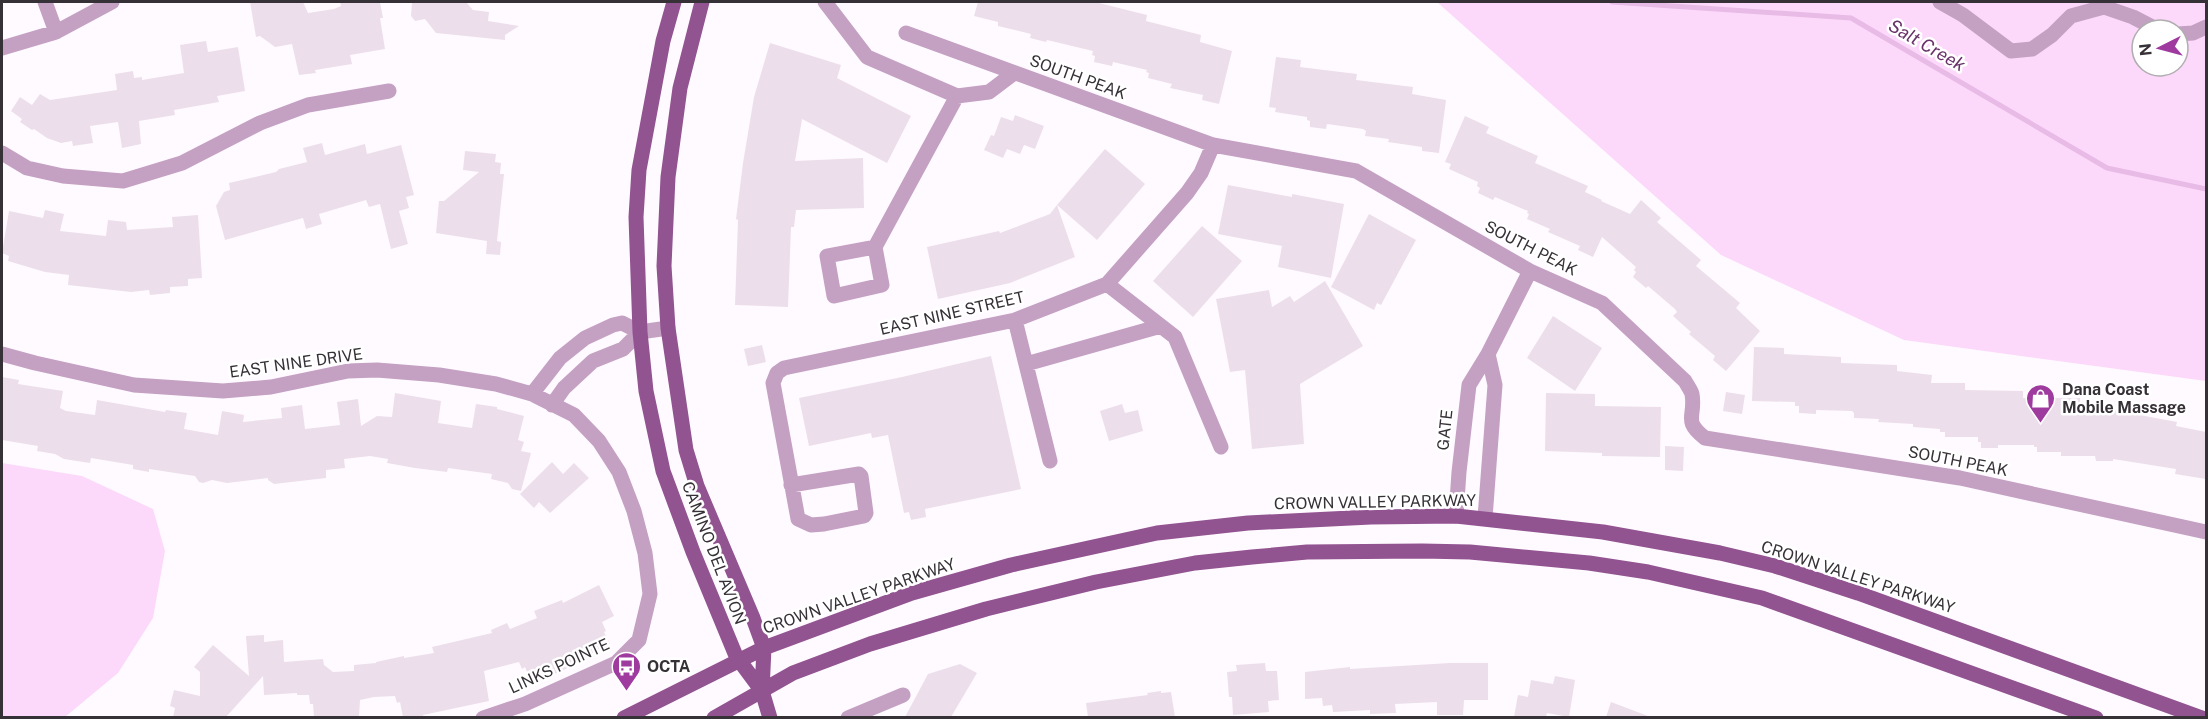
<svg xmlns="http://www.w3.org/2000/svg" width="2208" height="719" font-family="'Public Sans',sans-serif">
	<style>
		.green { fill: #fcd9fa; fill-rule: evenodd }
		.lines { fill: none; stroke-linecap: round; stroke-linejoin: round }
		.stream { stroke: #e8bae6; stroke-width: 5 }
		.building { fill: #ecdfeb }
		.minor { stroke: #c4a0c3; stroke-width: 15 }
		.major { stroke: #925391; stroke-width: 15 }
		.labels { text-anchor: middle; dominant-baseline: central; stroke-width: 5; stroke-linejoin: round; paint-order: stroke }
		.street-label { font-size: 16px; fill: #363136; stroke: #fff }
		.poi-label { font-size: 16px; font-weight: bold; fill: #363136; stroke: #fff; text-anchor: start }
		.water-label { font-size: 18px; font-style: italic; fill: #693269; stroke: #fff }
	</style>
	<rect width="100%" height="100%" fill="#fffaff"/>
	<!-- green -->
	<path class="green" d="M1437 2H2206V381L1904 340 1721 255ZM2142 30H2178V66H2142Z
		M2 463 82 476 153 509 165 551 153 618 118 673 65 717H2Z"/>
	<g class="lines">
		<!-- stream -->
		<path class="stream" d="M1612 2 1851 18 2107 168 2206 189"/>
	</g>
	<!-- building -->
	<path class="building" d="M250 2H303L308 13 334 9 341 6 340 2H380L383 18H380L385 49 350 55 352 64 315 70 316 73 299 75 292 44 275 47 260 36 256 37Z
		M412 2H466L473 10 489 12 488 21 519 26 505 35V40L436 33 425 19 415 21 411 16Z
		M978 2H1095L1147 15 1146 21 1201 35 1200 42 1232 51 1219 104 1202 100 1203 95 1170 88 1172 84 1148 78 1149 73 1146 72 1147 70 1113 62 1112 66 1094 62 1095 56 1092 55 1093 51 1047 40 1046 42 1030 38 1031 34 998 26V22L974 16Z
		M206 41 208 52 238 47 245 91 217 96 219 102 174 110 175 115 139 121 141 144 122 148 118 122 90 126 93 143 73 146 72 141 61 143 47 138 34 129 32 130 20 122 22 119 11 111 20 97 32 105 40 94 50 100 117 90 115 74 133 71 134 78 142 77V80L184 73 180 45Z
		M770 43 841 65 837 78 911 116 887 163 802 119 795 161 863 158 864 208 796 210 794 227H791L788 307 735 305 738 220 736 219 743 163 754 97Z
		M1276 57 1301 60 1300 67 1357 74 1356 80 1413 87 1412 94 1446 100 1439 153 1422 151V147L1388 142 1389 139 1365 136 1366 131 1363 129 1327 124 1326 129 1310 127V121L1307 120V117L1275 112 1276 108 1269 107Z
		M1015 115 1044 126 1035 149 1024 145 1020 154 1007 149 1003 158 984 150 991 135 994 136 1001 117 1013 121Z
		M1465 116 1489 127 1486 133 1538 156 1535 163 1588 186 1585 192 1602 200 1601 201 1630 214 1641 200 1661 218 1657 222 1701 260 1696 266 1740 303 1736 308 1760 331 1726 371 1713 360 1715 356 1689 334 1691 332 1673 316 1677 312 1675 309 1648 286 1646 288 1633 277 1636 272 1634 270 1636 267 1602 237 1593 257 1578 250 1580 246 1548 232 1550 229 1527 219 1529 214 1527 213 1528 211 1495 197 1493 200 1478 193 1480 188 1477 186 1478 182 1449 169 1451 164 1445 162Z
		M322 143 325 155 365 144 367 154 401 145 414 195 406 197 409 208 399 211 408 244 391 249 380 204 369 207 366 200 319 214 322 224 306 229 303 218 225 240 216 206 224 192 230 190 229 183 276 172 279 169 307 162 303 148Z
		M1105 149 1145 184 1097 240 1057 205Z
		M465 151 496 154 495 162 501 163 500 174H504L497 241 501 242 500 255 486 254 487 241 436 233 439 201H444L479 172 463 170Z
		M1228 185 1292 197V194L1344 204 1331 278 1278 267 1282 246 1218 234Z
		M1057 205 1075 257 1010 283 938 299 927 247 999 231 1000 233 1050 214Z
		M45 210 64 214 60 231 106 236 108 220 126 222 127 230 173 227 172 217 198 215 202 278 188 279V286L170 287V293L150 295 149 290 131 292 68 285 69 275 45 272 8 261 9 256 2 253 9 211 43 218Z
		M1369 214 1416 240 1381 305 1377 303 1374 310 1331 287Z
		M1202 226 1242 261 1193 317 1153 281Z
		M1325 281 1363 346 1300 384 1304 444 1252 449 1245 370 1230 372 1216 299 1269 290 1272 307 1290 296 1294 302Z
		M1553 316 1602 348 1575 391 1527 358Z
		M762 345 766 362 748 366 744 349Z
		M1754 347 1784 348V354L1841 357V363L1897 365V371L1932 375 1931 383H1965V390L2023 391V398H2080V406L2113 407V410L2177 422 2176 426 2206 432V479L2175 474 2176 469 2113 459V461H2096L2095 456H2061V452H2037V447H2034V445H1998V448H1981V442H1978V437H1945V432H1940V429L1913 427V424L1878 422 1879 419 1854 418V413L1852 411 1816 410V414L1799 413V406H1795V402L1752 401Z
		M991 356 1021 489 925 509 926 517 911 520 909 512 904 513 888 435 872 438 871 433 809 446 799 398 902 377Z
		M2 377 19 380 18 384 63 391 60 408 66 411 95 415 97 400 165 412 166 410 187 413 184 429 218 435 222 411 244 415 243 422 282 418 281 408 302 405 305 429 340 425 337 402 358 399 361 426 377 416 392 417 395 393 441 401 438 423 472 428 476 404 497 407V409L524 416 518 440 524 442 521 451 531 453 521 491 512 489 508 483 491 479 492 474 448 468 447 472 415 468 387 463 388 459 370 456 344 459 345 468 326 470V478L274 484 268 480V478L227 483 212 480 203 483 199 482 195 476 149 469V472L133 469V465L91 458 90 463 64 459 55 454 37 451 38 446 2 440Z
		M1726 392 1745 395 1742 414 1723 411Z
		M1546 393 1595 394V406L1661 407 1660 457 1602 456V453L1545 451Z
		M1122 404 1125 413 1138 410 1143 431 1109 441 1100 411Z
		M1665 446 1684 447 1683 471 1665 470Z
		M552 462 563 474 574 463 589 478 550 513 539 502 534 508 520 494Z
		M599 585 614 616 602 622 606 631 604 632 610 644 571 664 572 666 532 684 525 667 522 669 519 662 484 671 489 701 423 715 424 717H403L400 702 397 703 395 696 374 697 360 700 359 717H314L313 704H310L309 695H297V693L264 695 263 676 226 717H173L175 708 170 706 174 690 200 696V672L194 667 213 645 249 676 246 636 264 635V642L283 640 284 662 323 659 324 665 333 672 354 671V665L376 663V662L404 656V658L434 653 432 647 492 633 491 630 507 623 510 629 537 618 534 611 562 600 563 603Z
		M1265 663 1266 671H1277L1279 700 1268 701 1269 712 1233 715 1232 697H1229L1227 672 1237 671 1236 665Z
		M1450 663H1488V700H1464L1463 715H1437V702L1395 704 1396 713 1370 714V710L1333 712 1332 705 1323 706 1322 698 1305 699V672L1350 667V669Z
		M960 664 977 673 951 717H905L928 674Z
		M1555 676 1575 680 1569 717 1547 713 1546 717H1514L1518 695 1528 697 1531 680 1553 684Z
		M1161 691V693L1171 692 1175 717H1088L1086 703 1148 695 1147 693Z
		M1611 702 1648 716V717H1606Z"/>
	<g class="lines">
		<!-- minor -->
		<path class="minor" d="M45 2 56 32
			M825 2 867 57 957 96 989 92 1014 73
			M1940 2 1963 15 2011 51 2032 49 2052 35 2071 16 2104 7 2133 17 2158 30
			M906 33 1213 145 1356 171 1530 271 1602 303 1685 381C1687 385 1691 390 1692 394 1696 417 1682 420 1705 438L1960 478 2206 532
			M2178 34 2193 33 2206 27
			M2 48 56 32 112 2
			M2 153 27 168 63 176 123 181 182 163 260 123 308 105 389 91
			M875 247 827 256 834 296 882 285 875 247 957 96
			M1107 284 1175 337 1221 447
			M1015 320 1050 461
			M2 354 35 363 134 385 223 391 271 387 348 371 377 370 439 375 496 384 532 394 574 415 599 441 619 472 634 511 645 553 650 594 639 640 616 663 525 704 483 718
			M1026 364 1161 326
			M532 394 560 358 585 338 613 325 622 323 640 332 668 328
			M552 405 564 388 593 361 623 349 640 332
			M791 485 859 474 861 476 866 513 864 516 824 524 811 525 798 519 773 383 777 373 784 368 1015 320 1107 284 1187 193 1201 173 1213 145
			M1456 516 1459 472 1469 385 1488 354 1530 271
			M1485 518 1495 385 1488 354
			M848 718 903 695"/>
		<!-- major -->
		<path class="major" d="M674 2 663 41 639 170 636 217 640 332 646 391 663 471 693 552 736 656 762 691
			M702 2 680 88 668 177 664 266 668 328 686 450 697 486 753 618 764 648 762 691 770 718
			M624 718 764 648 912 593 1011 565 1157 533 1248 523 1371 517 1456 516 1603 532 1720 553 1775 566 1858 593 2202 718
			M714 718 793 673 870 644 986 609 1096 582 1195 563 1252 557 1307 552 1422 551 1470 552 1589 563 1648 572 1762 598 2096 718"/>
	</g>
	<!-- icons -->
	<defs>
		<symbol id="shop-pin" viewBox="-11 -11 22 30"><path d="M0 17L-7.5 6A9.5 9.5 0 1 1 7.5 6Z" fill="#9f3a9f" stroke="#fff"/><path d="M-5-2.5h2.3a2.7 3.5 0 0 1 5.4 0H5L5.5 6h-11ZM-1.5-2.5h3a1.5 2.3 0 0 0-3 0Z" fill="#fff"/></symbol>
		<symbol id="bus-pin" viewBox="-11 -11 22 30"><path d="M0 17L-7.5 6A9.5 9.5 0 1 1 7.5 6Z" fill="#9f3a9f" stroke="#fff"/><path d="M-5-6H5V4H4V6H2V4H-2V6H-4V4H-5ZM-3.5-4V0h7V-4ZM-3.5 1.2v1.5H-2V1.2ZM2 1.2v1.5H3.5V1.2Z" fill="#fff"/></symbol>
	</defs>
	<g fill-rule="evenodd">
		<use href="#shop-pin" x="2024" y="382" width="33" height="45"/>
		<use href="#bus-pin" x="610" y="650" width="33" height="45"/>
	</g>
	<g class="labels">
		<!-- street labels -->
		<g class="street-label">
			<text transform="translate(1078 77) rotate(20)">SOUTH PEAK</text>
			<text transform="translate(1531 248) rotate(27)">SOUTH PEAK</text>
			<text transform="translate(952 313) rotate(-13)">EAST NINE STREET</text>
			<text transform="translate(296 363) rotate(-8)">EAST NINE DRIVE</text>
			<text transform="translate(1445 430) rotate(-84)">GATE</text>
			<text transform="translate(1958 461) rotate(11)">SOUTH PEAK</text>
			<text transform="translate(1375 502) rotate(-1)">CROWN VALLEY PARKWAY</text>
			<text transform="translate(714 553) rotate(69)">CAMINO DEL AVION</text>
			<text transform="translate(1858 577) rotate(18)">CROWN VALLEY PARKWAY</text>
			<text transform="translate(859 596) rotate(-19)">CROWN VALLEY PARKWAY</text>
			<text transform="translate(559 666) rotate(-25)">LINKS POINTE</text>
		</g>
		<!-- poi labels -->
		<g class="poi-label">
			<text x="2062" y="389">Dana Coast<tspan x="2062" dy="18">Mobile Massage</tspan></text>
			<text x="647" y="666">OCTA</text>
		</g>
		<!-- water labels -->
		<g class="water-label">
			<text transform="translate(1927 45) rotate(30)">Salt Creek</text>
		</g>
	</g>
	<!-- border -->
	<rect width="2208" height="719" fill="none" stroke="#363136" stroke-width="6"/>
	<!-- north arrow -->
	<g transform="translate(2160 48) rotate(264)"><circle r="28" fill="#ffffff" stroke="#afadaf" stroke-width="1.5"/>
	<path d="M0-4.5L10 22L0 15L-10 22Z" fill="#9f3a9f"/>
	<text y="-9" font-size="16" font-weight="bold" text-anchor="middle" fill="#363136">N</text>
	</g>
</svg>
